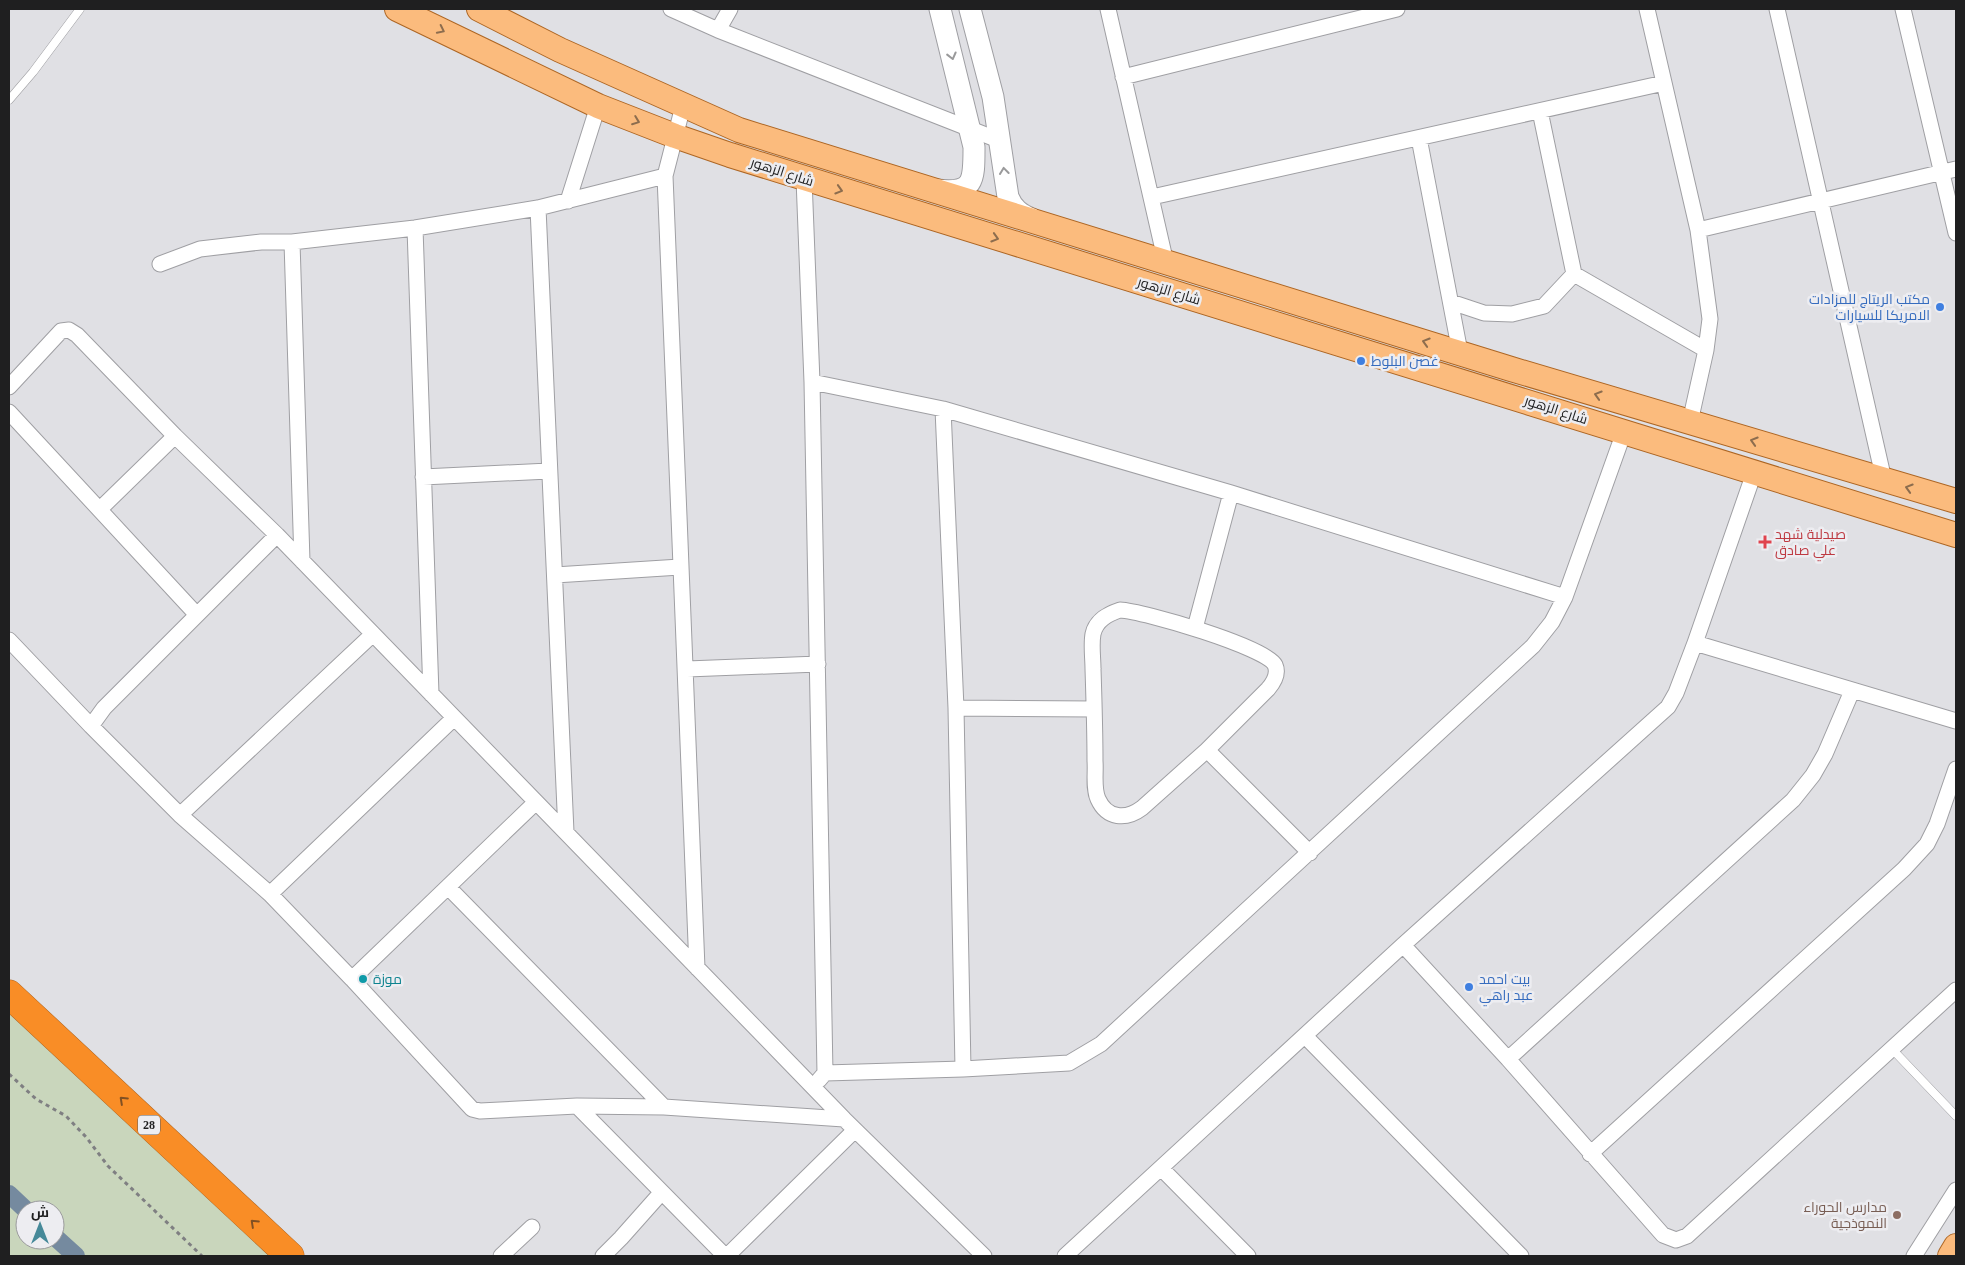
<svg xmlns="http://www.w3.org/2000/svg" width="1965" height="1265" font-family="'Times New Roman',Cairo,serif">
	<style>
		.green { fill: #c9d6bc; fill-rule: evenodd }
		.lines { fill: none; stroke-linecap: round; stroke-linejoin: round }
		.canal { stroke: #758a9f; stroke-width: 18 }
		.lane-casing { stroke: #9f9fa3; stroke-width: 9 }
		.street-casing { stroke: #9f9fa3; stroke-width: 17 }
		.secondary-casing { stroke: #9f9fa3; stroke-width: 23 }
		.primary-casing { stroke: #ad6624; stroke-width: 26 }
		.highway-casing { stroke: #ad6624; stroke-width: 29 }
		.path { stroke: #7f7f82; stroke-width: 3; stroke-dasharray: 4 4; stroke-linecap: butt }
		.lane { stroke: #fff; stroke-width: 8 }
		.street { stroke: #fff; stroke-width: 15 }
		.secondary { stroke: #fff; stroke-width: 21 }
		.primary { stroke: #fbbb7d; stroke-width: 24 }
		.highway { stroke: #f98d26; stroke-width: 28 }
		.oneway { stroke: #8d6d4e }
		.oneway2 { stroke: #9a9a9b }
		.oneway3 { stroke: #815023 }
		.shop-dot { fill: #3f7fe0; stroke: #ededf1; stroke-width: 2 }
		.health-dot { fill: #e0444e; stroke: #ededf1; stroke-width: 2 }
		.culture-dot { fill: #0f9aa8; stroke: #ededf1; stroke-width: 2 }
		.education-dot { fill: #8d6e63; stroke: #ededf1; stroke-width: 2 }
		.labels { text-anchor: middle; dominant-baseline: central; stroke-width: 5; stroke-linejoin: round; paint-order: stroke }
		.shield { fill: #ededf1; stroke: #5d5d5f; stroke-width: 1 }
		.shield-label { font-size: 12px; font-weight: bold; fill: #1f1f20 }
		.street-label { font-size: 14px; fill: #1f1f20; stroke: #ededf1 }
		.shop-label { font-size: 14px; fill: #366cbe; stroke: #ededf1; text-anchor: start }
		.health-label { font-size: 14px; fill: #be3a42; stroke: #ededf1; text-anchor: start }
		.culture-label { font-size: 14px; fill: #0d838f; stroke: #ededf1; text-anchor: start }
		.education-label { font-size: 14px; fill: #785e54; stroke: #ededf1; text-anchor: end }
	</style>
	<rect width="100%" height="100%" fill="#e0e0e4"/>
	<!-- green -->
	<path class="green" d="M9 1004 281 1256H9ZM25 1210H55V1240H25Z"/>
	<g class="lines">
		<!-- canal -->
		<path class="canal" d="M9 1194 26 1210
			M55 1237 76 1256"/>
		<defs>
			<path id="lane" d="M9 100 33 72 80 9
				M1892 1049 1956 1116"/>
			<path id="street" d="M671 9 718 30 1001 141
				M1108 9 1166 263
				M1647 9 1698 230 1710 319 1706 350 1690 422
				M1777 9 1884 480
				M1903 9 1956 233
				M718 30 730 9
				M1123 77 1397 9
				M1540 111 1574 274 1706 350
				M1419 138 1460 352
				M665 176C675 440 688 704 697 968
				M804 179 812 382 825 1073 819 1080
				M1152 197 1664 83
				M568 201 598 106
				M538 208 566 832
				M415 228 431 694
				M1698 230 1956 169
				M292 242 302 561
				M160 264 200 249 261 242H292L415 228 538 208 665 176 683 106
				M1451 302 1484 313 1512 314 1544 306 1574 274
				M812 382 943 409 1231 493 1565 597
				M9 387 61 331 69 330 77 335 175 436 277 535 844 1119 984 1256
				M943 409 956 708 963 1069
				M9 412 197 615
				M423 477 549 471
				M100 509 175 436
				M277 535 104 708 91 726 180 815 270 894 454 718
				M555 575 680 567
				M1120 610C1143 611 1266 647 1275 665 1279 674 1274 682 1268 689L1207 750 1142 808C1126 820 1107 819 1098 799 1093 788 1096 773 1095 761 1095 730 1094 700 1093 669 1093 658 1091 645 1093 634 1096 620 1108 614 1120 610Z
				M1195 628 1231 493
				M9 640 91 726
				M1695 643 1956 721
				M687 669 818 664
				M956 708 1094 709
				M1207 750 1310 853
				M180 815 373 634
				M448 887 664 1107 844 1119
				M270 894 352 979 536 802
				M1403 945 1508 1059 1663 1235 1676 1240 1687 1236 1956 990
				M352 979 472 1109 480 1111 577 1106 664 1107
				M1305 1036 1521 1256
				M1508 1059 1793 800 1813 775 1825 754 1852 691
				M825 1073 963 1069 1069 1063 1101 1044 1533 646 1552 622 1565 597 1624 432
				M577 1106 725 1256
				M1590 1154 1904 869 1927 844 1937 824 1956 769
				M1161 1168 1248 1256
				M501 1256 532 1227
				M603 1256 621 1238 661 1193
				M727 1256 855 1130
				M1065 1256 1403 945 1668 707 1676 693 1695 643 1754 473
				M1914 1256 1956 1190"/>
			<path id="secondary" d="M970 9 993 97 1008 197C1013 209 1020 214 1032 219
				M937 190C975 194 974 180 974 147L940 9"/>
			<path id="primary" d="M397 9 598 106 675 136 730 155 1956 535
				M479 9 560 50 739 130 1511 369 1956 501
				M1950 1256 1956 1246"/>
			<path id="highway" d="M9 994 290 1256"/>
		</defs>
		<!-- lane casing -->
		<use href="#lane" class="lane-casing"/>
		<!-- street casing -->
		<use href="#street" class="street-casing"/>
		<!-- secondary casing -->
		<use href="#secondary" class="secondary-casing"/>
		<!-- primary casing -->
		<use href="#primary" class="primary-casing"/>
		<!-- highway casing -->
		<use href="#highway" class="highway-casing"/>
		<!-- path -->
		<path class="path" d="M9 1074 36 1099 66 1116 86 1137 108 1166 202 1256"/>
		<!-- lane -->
		<use href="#lane" class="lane"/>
		<!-- street -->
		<use href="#street" class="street"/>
		<!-- secondary -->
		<use href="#secondary" class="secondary"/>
		<!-- primary -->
		<use href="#primary" class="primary"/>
		<!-- highway -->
		<use href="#highway" class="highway"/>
	</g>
	<!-- one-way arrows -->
	<defs><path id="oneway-chevron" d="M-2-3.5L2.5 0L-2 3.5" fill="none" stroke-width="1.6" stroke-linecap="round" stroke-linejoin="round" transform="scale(1.25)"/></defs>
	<g class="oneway">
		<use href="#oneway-chevron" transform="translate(441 30) rotate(26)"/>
		<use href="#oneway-chevron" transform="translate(636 121) rotate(21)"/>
		<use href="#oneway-chevron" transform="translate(839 190) rotate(17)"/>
		<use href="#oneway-chevron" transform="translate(995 238) rotate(17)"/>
		<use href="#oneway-chevron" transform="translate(1426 342) rotate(-163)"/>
		<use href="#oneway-chevron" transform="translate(1598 395) rotate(-163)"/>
		<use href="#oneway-chevron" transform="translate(1754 441) rotate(-163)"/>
		<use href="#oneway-chevron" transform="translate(1909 488) rotate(-163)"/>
	</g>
	<g class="oneway2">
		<use href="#oneway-chevron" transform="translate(952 56) rotate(76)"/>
		<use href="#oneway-chevron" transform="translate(1004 171) rotate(-97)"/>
	</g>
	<g class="oneway3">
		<use href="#oneway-chevron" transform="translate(123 1100) rotate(-137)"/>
		<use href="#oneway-chevron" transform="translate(254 1223) rotate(-137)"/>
	</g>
	<!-- markers -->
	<g class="shop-dot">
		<circle cx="1940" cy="307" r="5"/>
		<circle cx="1361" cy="361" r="5"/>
		<circle cx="1469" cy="987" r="5"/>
	</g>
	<path class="health-dot" d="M1762.5 534.5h5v5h5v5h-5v5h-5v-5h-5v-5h5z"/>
	<circle class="culture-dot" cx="363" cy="979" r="5"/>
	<circle class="education-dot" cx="1897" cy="1215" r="5"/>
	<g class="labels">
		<!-- shield labels -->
		<rect class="shield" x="138" y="1115.5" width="22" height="19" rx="4"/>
		<g class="shield-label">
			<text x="149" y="1125">28</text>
		</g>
		<!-- street labels -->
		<g class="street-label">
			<text transform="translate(782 172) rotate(18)">شارع الزهور</text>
			<text transform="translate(1169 291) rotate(17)">شارع الزهور</text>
			<text transform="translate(1556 410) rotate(18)">شارع الزهور</text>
		</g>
		<!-- shop labels -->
		<g class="shop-label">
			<text x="1930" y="299" text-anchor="end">مكتب الريتاج للمزادات<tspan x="1930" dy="16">الامريكا للسيارات</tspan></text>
			<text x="1371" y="361">غصن البلوط</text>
			<text x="1479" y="979">بيت احمد<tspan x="1479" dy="16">عبد راهي</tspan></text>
		</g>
		<!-- health labels -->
		<g class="health-label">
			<text x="1775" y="534">صيدلية شهد<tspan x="1775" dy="16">علي صادق</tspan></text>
		</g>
		<!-- culture labels -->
		<g class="culture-label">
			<text x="373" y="979">موزة</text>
		</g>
		<!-- education labels -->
		<g class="education-label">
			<text x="1887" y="1207">مدارس الحوراء<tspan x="1887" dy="16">النموذجية</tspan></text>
		</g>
	</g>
	<!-- border -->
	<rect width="1965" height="1265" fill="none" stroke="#1f1f20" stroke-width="20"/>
	<!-- north arrow -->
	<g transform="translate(40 1225)"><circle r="24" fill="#ededf1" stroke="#9b9b9d"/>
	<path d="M0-4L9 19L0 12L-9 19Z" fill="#468999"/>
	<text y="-8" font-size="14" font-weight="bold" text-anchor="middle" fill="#1f1f20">ش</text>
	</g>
</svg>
